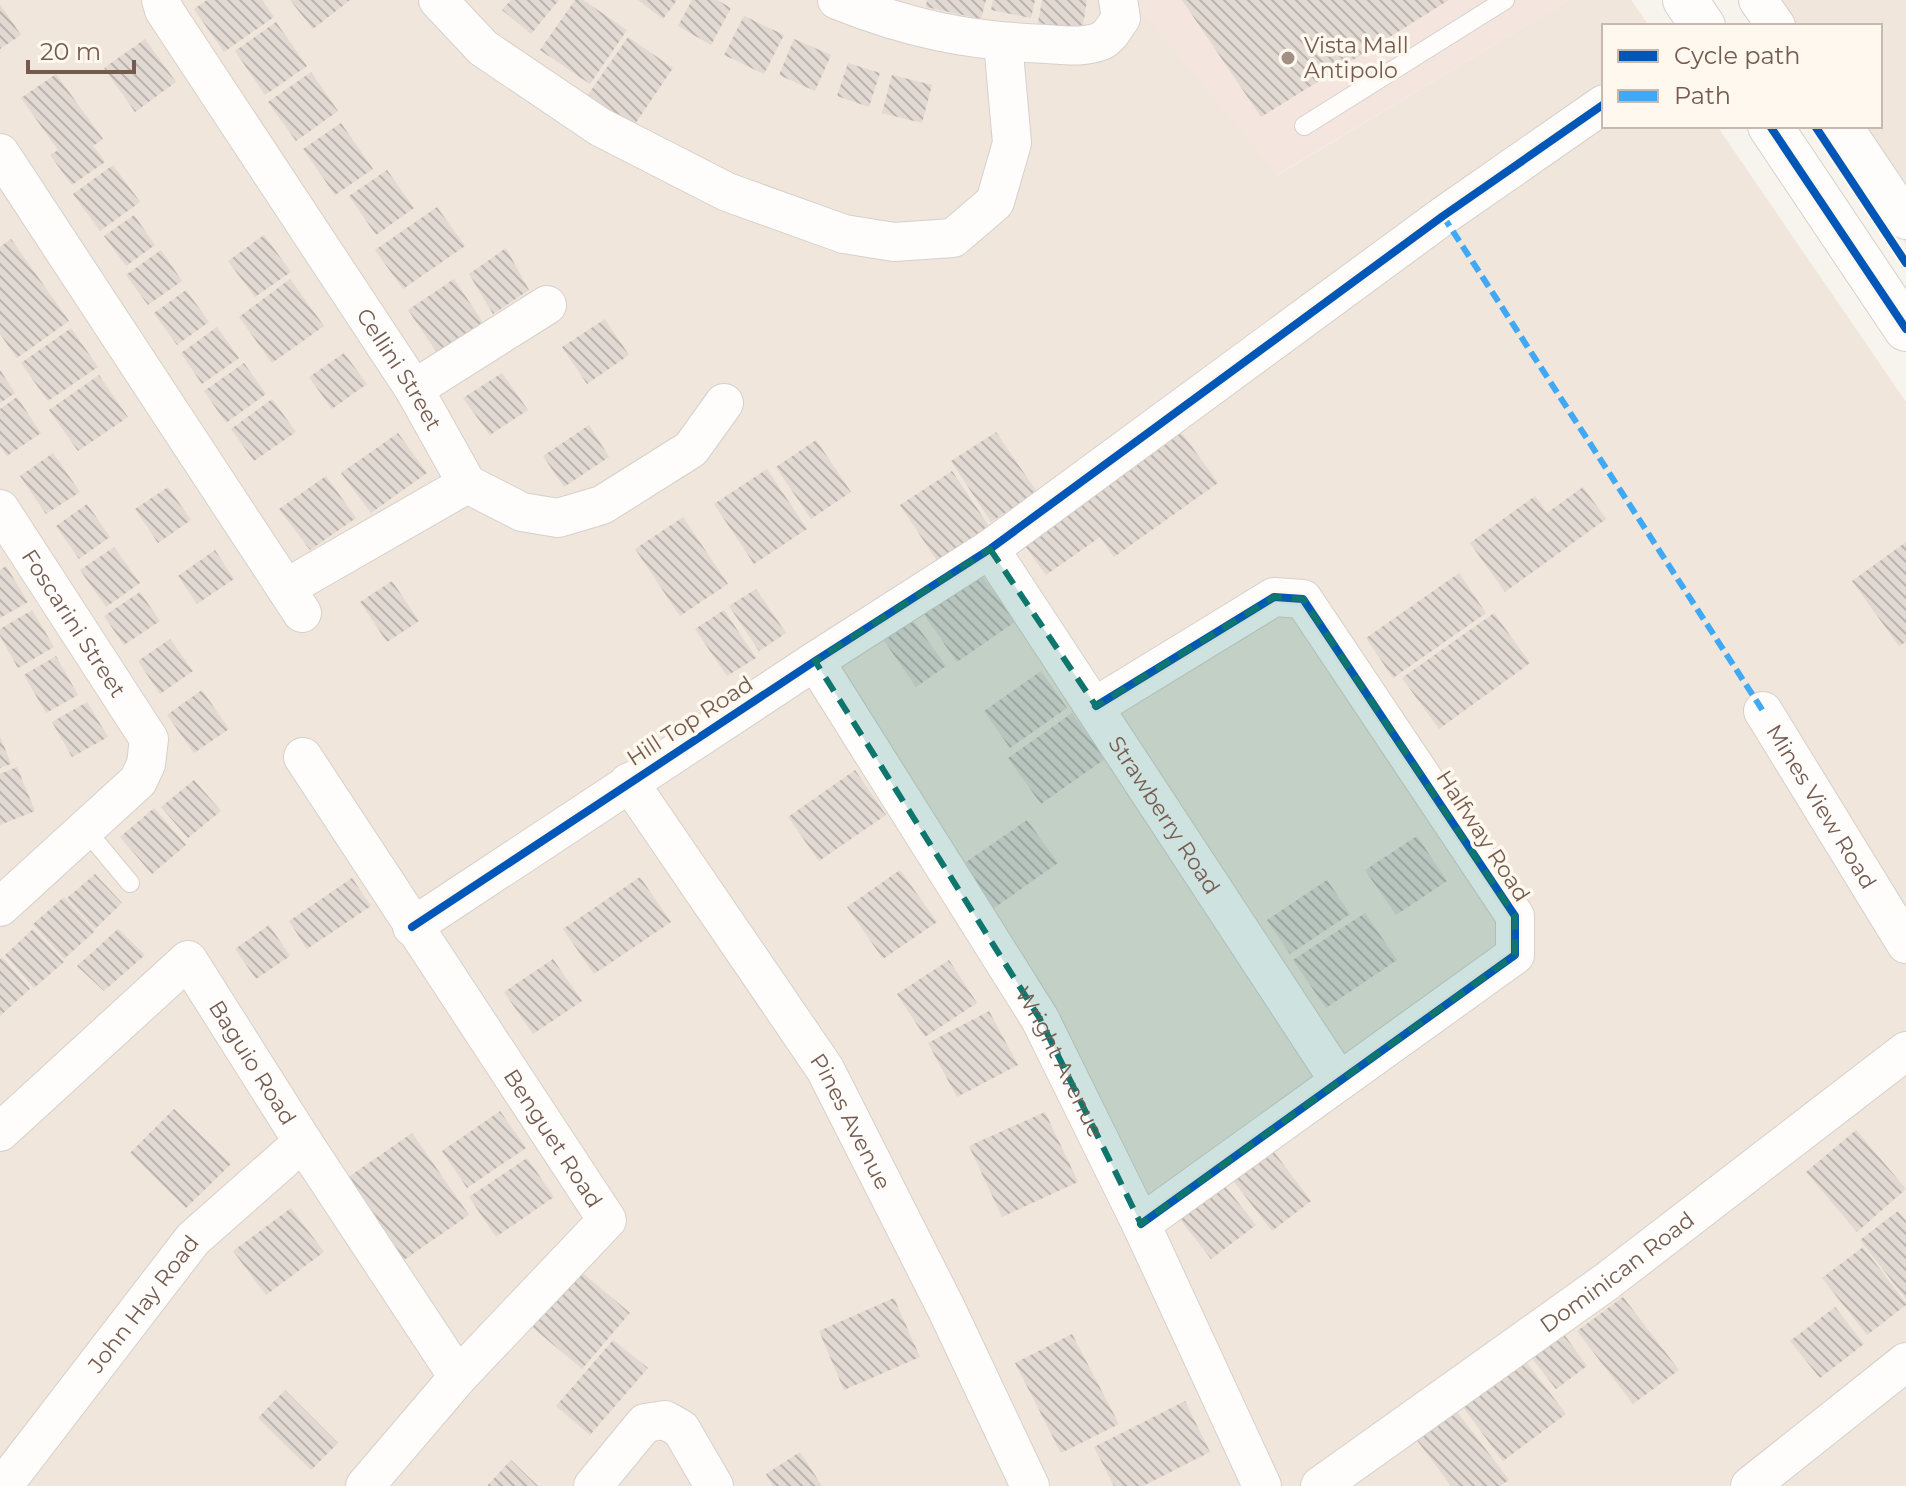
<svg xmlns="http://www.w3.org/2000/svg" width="1906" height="1486" font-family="Montserrat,sans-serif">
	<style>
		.residential { fill: #f0e6db }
		.commercial { fill: #f4e6df }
		.building { fill: url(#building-back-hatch) }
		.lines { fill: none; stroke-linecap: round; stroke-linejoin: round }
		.lane-casing { stroke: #d6d0cb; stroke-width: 20 }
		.street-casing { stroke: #d6d0cb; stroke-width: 40 }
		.secondary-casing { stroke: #d7d0ca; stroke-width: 46 }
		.lane { stroke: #fefdfc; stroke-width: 18 }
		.street { stroke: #fefdfc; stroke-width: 38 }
		.secondary { stroke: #fefdfc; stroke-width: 44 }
		.quiet { stroke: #3fa9f5; stroke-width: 6; stroke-dasharray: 12 6; stroke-linecap: butt }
		.cycleway-casing { stroke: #fef8ef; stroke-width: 13 }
		.cycleway { stroke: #0057b8; stroke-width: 8 }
		.marked { fill: #0f766e; fill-opacity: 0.2; stroke: #0f766e; stroke-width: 6; stroke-dasharray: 16 10; stroke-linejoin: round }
		.poi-dot { fill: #a29086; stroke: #fef8ef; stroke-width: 3 }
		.labels { text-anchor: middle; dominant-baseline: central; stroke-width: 7; stroke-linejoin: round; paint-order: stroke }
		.poi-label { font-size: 22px; fill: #755b4e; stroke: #fef8ef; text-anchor: start }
		.street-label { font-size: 22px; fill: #755b4e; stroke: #fef8ef }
	</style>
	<defs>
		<pattern id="building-back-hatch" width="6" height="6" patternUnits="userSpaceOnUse" patternTransform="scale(2)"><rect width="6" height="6" fill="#e1d9d2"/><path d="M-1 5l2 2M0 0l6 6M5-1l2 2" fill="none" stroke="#bbb3ad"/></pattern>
	</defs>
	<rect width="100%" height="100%" fill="#f7f3ed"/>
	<!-- residential -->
	<path class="residential" d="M0 0H1133L1278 175 1569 0H1631L1649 26H1604V126H1717L1906 402V1486H0Z
		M1742 0H1906V244L1827 126H1880V26H1760Z"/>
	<!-- commercial -->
	<path class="commercial" d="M1133 0H1569L1277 175Z"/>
	<!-- building -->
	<path class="building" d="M207 0H262L274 17 224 52 194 9Z
		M290 0H350L313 29Z
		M511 0H559L531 34 502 10Z
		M575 0H583L627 30 590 84 540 50Z
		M638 0H677L663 19Z
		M692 0H717L731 8 711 45 678 26Z
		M927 0H986L981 19 926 7Z
		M993 0H1035L1031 18 991 10Z
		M1042 0H1087L1082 31 1038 23Z
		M1182 0H1449L1261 117Z
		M0 4 21 35 0 49Z
		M744 16 784 35 764 74 724 55Z
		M276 22 307 66 265 95 235 51Z
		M628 37 673 68 631 130 585 99Z
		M145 39 176 82 135 112 104 68Z
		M794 39 831 55 815 91 779 75Z
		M848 63 880 73 869 107 837 96Z
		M311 72 338 111 296 141 268 102Z
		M56 74 103 139 93 146 105 162 72 185 50 155 58 150 21 98Z
		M892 75 932 85 922 123 882 113Z
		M341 123 373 169 335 195 303 149Z
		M113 165 140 202 100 231 73 194Z
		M387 170 414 208 376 235 349 196Z
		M437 207 465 246 403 289 375 250Z
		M134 215 155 245 126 266 104 236Z
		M264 235 291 272 255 297 228 261Z
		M11 239 69 321 17 358 0 334V247Z
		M506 248 529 290 493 314 469 274Z
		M161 250 182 281 148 305 126 275Z
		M290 279 324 326 272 363 239 317Z
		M454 279 488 330 442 360 408 310Z
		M186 290 209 322 177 345 154 313Z
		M605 319 629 355 587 384 562 347Z
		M217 327 239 358 202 384 181 353Z
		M71 328 98 367 48 401 21 363Z
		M344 353 367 384 332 409 309 377Z
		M244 363 266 394 226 423 204 391Z
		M0 370 15 393 0 403Z
		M502 373 528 410 490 435 463 398Z
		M99 375 128 417 78 451 49 410Z
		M17 397 41 433 7 456 0 446V409Z
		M272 399 296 432 254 461 231 429Z
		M1174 422 1218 483 1114 557 1100 537 1046 575 1017 535Z
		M589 425 609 457 564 487 543 456Z
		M996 432 1037 492 991 522 951 461Z
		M398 433 427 473 371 513 341 473Z
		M816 440 851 492 811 519 776 467Z
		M53 453 80 492 46 514 20 476Z
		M767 469 807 529 754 564 714 504Z
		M952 471 991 529 939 564 900 505Z
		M326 476 356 518 310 550 279 509Z
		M168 487 191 520 158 543 135 509Z
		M1583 487 1606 519 1505 592 1470 543 1535 496 1547 513Z
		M87 504 110 537 79 559 56 526Z
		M683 517 728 584 680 616 635 549Z
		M1906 542V642L1899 646 1852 581Z
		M114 547 140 583 106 607 80 570Z
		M215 550 234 579 197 604 178 576Z
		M6 566 28 602 0 618V570Z
		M975 566 1015 622 957 662 918 606Z
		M1459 573 1486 613 1393 678 1366 638Z
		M392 581 419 621 387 642 360 602Z
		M756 589 786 633 759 651 729 606Z
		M140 592 160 621 124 645 104 616Z
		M32 610 54 647 18 668 0 636V629Z
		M724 610 756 658 727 676 695 629Z
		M907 612 946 666 916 687 878 632Z
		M1494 613 1530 663 1439 729 1402 678Z
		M170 639 193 671 160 694 138 661Z
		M56 656 78 695 46 713 24 675Z
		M1041 671 1067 708 1010 748 984 711Z
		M202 690 229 729 194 753 167 715Z
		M87 702 108 737 72 757 52 722Z
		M1072 713 1105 759 1041 804 1008 758Z
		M0 736 11 764 0 768Z
		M17 767 35 811 0 825V774Z
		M855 770 886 815 819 861 788 817Z
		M194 780 221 811 188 838 161 807Z
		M154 808 186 845 152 874 120 837Z
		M1027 820 1058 863 987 913 956 869Z
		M1417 836 1447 881 1396 915 1365 870Z
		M900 870 937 922 883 959 847 907Z
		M95 874 122 903 95 929 67 898Z
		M640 877 671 922 594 974 563 929Z
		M352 878 371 906 307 949 289 921Z
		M1327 880 1350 914 1290 954 1267 920Z
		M64 897 95 931 64 959 33 924Z
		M1365 913 1397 960 1326 1008 1293 960Z
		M269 925 290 956 256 979 235 949Z
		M33 929 64 962 34 988 5 955Z
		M118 929 145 955 104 991 77 966Z
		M2 957 30 989 0 1016V959Z
		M553 959 582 1001 533 1034 504 992Z
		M949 960 977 1003 925 1037 897 994Z
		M989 1011 1018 1065 957 1097 928 1043Z
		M174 1109 231 1164 186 1208 130 1153Z
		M500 1111 526 1148 467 1188 442 1151Z
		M1045 1112 1078 1182 1002 1217 969 1146Z
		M1856 1130 1906 1189 1857 1232 1806 1172Z
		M412 1133 469 1215 404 1260 347 1178Z
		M1268 1144 1311 1201 1272 1231 1228 1174Z
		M527 1158 554 1197 496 1237 469 1197Z
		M1213 1171 1256 1225 1211 1259 1169 1205Z
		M291 1208 324 1252 266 1295 233 1251Z
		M1898 1211 1906 1221V1299L1860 1240Z
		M1863 1247 1906 1303V1305L1867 1335 1822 1278Z
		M572 1264 630 1313 582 1369 524 1320Z
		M1623 1297 1679 1370 1633 1404 1577 1331Z
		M894 1298 920 1357 844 1390 819 1331Z
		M1835 1307 1864 1344 1820 1378 1790 1341Z
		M1563 1333 1587 1366 1556 1389 1531 1357Z
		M1072 1334 1119 1424 1061 1453 1015 1363Z
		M613 1340 648 1368 590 1435 556 1406Z
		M1524 1359 1566 1414 1503 1461 1462 1406Z
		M285 1390 338 1443 311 1470 258 1418Z
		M1185 1401 1210 1452 1143 1486H1114L1094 1447Z
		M1455 1409 1509 1480 1500 1486H1451L1416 1439Z
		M800 1452 822 1486H773L766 1474Z
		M511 1460 538 1486H487Z"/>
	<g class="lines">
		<defs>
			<path id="lane" d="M1304 126 1505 0
				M85 829 130 883"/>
			<g id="street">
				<path id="s1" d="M161 0 164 10 414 389 467 484 522 512 558 518 602 505 691 449 724 403"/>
				<path d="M438 0 483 48 600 127 727 192 844 234 894 242 953 238 995 202 1012 143 1003 42"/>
				<path d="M837 0C909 29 969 41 1046 44 1064 45 1084 48 1101 41 1110 37 1115 26 1121 18L1118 0"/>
				<path d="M1758 0 1776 26"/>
				<path d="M1843 126 1906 220"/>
				<path d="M0 153 302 613"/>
				<path d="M414 389 547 305"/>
				<path id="s2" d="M0 509 149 739 146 764 138 781 0 907"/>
				<path id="s3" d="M990 549 1339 1081"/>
				<path d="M286 588 467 484"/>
				<path id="s4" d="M815 661 1040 1019 1141 1224 1262 1486"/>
				<path d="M1096 706 1274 597 1303 599 1515 916V955L1141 1224"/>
				<path id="s5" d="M1763 711 1906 944"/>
				<path id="s6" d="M303 757 607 1220 458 1377 365 1486"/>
				<path id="s7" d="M629 782 825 1069 946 1308 1030 1486"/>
				<path d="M412 927 815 661 990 549 1443 216 1604 104"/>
				<path id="s8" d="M0 1132 188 960 303 1142 458 1377"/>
				<path id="s9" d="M3 1486 193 1239 303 1142"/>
				<path d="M593 1486 645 1423 665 1420 681 1429 714 1486"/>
				<path id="s10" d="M1320 1486 1606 1282 1906 1051"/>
				<path d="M1750 1486 1906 1362"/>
			</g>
			<path id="secondary" d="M1685 0 1703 26
				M1770 126 1906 329"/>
		</defs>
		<!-- lane casing -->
		<use href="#lane" class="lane-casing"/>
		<!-- street casing -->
		<use href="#street" class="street-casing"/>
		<!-- secondary casing -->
		<use href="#secondary" class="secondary-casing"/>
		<!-- lane -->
		<use href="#lane" class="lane"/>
		<!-- street -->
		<use href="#street" class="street"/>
		<!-- secondary -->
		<use href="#secondary" class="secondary"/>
		<!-- quiet -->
		<path class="quiet" d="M1443 216 1763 711"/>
		<defs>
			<path id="cycleway" d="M1770 126 1906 329
				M1815 126 1906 263
				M1096 706 1274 597 1303 599 1515 916V955L1141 1224
				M412 927 815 661 990 549 1443 216 1604 104"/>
		</defs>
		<!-- cycleway casing -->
		<use href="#cycleway" class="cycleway-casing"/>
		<!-- cycleway -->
		<use href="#cycleway" class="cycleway"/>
	</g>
	<!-- marked area -->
	<path class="marked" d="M990 549 1096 706 1274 597 1303 599 1515 916V955L1141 1224 1040 1019 815 661Z"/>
	<!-- markers -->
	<circle class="poi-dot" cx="1288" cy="58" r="8"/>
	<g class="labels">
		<!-- poi labels -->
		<g class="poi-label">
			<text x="1304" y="45">Vista Mall<tspan x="1304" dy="25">Antipolo</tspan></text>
		</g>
		<!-- street labels -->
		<g class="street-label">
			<text stroke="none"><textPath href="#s1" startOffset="440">Cellini Street</textPath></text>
			<text stroke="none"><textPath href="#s2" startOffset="136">Foscarini Street</textPath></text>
			<text transform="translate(690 721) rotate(-33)">Hill Top Road</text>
			<text stroke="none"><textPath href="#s5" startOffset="112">Mines View Road</textPath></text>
			<text stroke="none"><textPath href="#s3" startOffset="318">Strawberry Road</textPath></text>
			<text transform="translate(1483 836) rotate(57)">Halfway Road</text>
			<text stroke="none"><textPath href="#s8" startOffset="376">Baguio Road</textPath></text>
			<text stroke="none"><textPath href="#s4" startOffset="470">Wright Avenue</textPath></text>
			<text stroke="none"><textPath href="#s7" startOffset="406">Pines Avenue</textPath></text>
			<text stroke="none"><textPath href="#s6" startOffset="456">Benguet Road</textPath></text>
			<text stroke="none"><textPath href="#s10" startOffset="366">Dominican Road</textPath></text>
			<text stroke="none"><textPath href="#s9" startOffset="230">John Hay Road</textPath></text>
		</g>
	</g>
	<!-- legend -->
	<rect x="1602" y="24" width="280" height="104" fill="#fef8ef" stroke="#c7b9af" stroke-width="2"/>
	<rect x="1618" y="50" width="40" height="12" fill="#0057b8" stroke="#c7b9af" stroke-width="2"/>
	<text x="1674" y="64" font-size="24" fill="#755b4e">Cycle path</text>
	<rect x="1618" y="90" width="40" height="12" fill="#3fa9f5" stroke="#c7b9af" stroke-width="2"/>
	<text x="1674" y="104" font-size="24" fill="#755b4e">Path</text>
	<!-- scale -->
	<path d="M28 60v12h106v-12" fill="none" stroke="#755b4e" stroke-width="4"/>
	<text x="40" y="60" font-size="24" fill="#755b4e" stroke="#fef8ef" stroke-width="6" paint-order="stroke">20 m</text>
</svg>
